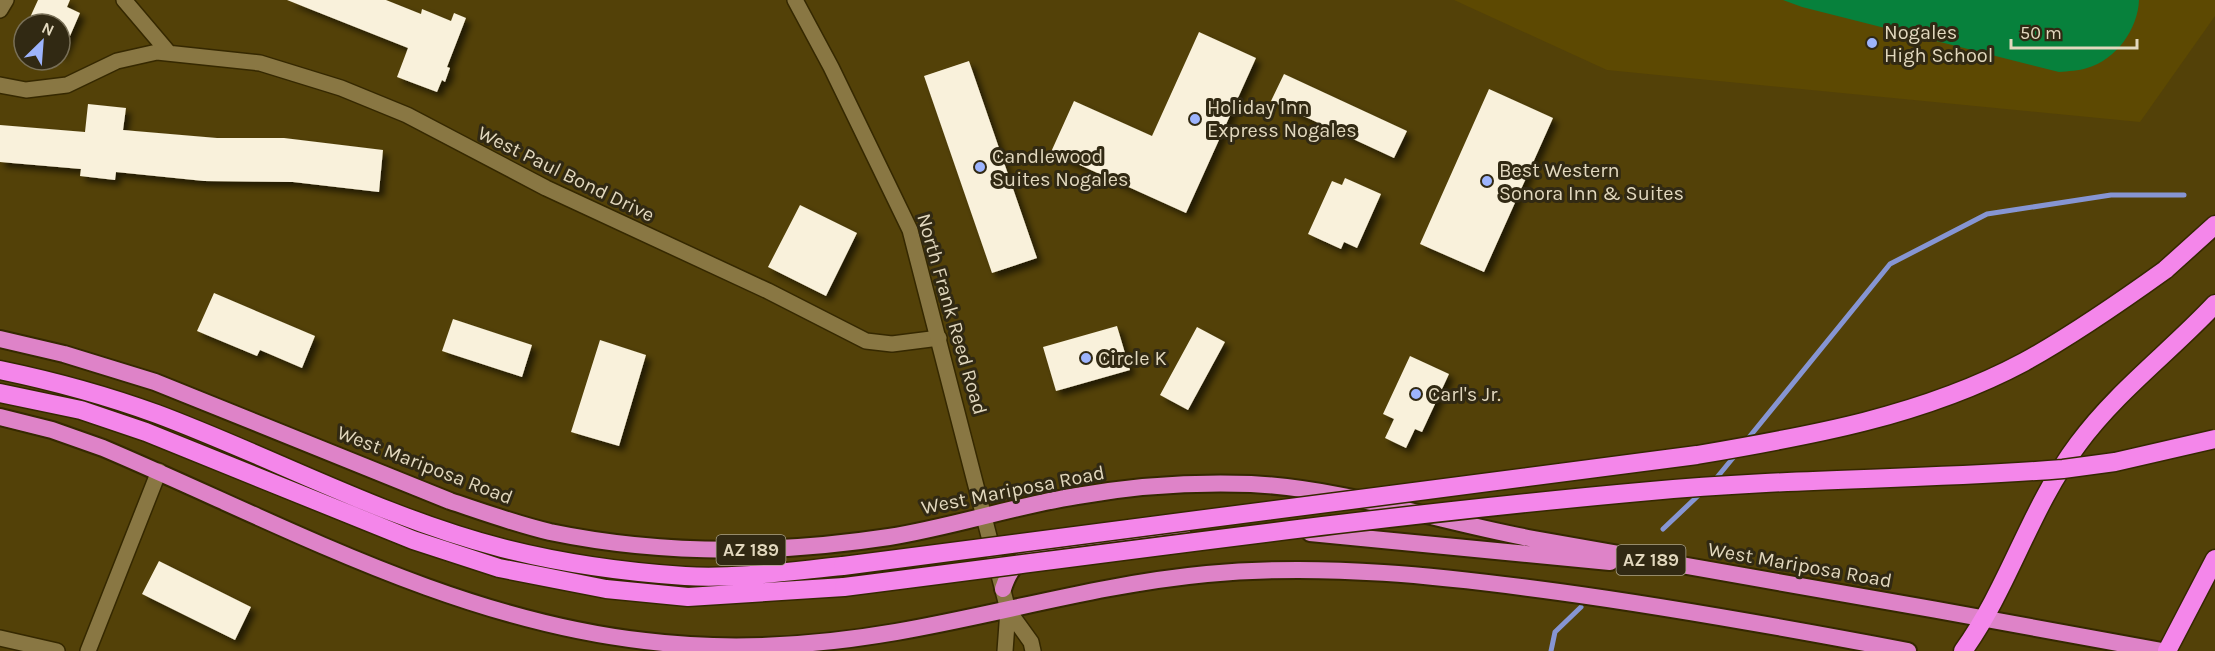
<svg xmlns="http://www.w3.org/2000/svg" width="2215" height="651" font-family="Karla,sans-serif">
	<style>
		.built { fill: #5d4902 }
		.green { fill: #07813c }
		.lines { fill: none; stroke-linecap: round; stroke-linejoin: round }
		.stream { stroke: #8695d3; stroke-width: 5 }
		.building { fill: #f9f1db; filter: url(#shadow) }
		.minor-casing { stroke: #352800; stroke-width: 18 }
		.tertiary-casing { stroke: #352800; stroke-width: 18 }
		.trunk-casing { stroke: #352800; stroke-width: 20 }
		.motorway-casing { stroke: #352800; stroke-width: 21 }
		.minor { stroke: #897743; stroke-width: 15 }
		.tertiary { stroke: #897743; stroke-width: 15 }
		.trunk { stroke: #de83c8; stroke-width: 16 }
		.motorway { stroke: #f486ea; stroke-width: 18 }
		.motorway-bridge-casing { stroke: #352800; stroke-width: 21; stroke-linecap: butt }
		.motorway-bridge { stroke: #f486ea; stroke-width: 18 }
		.poi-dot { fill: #9db4fd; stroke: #312913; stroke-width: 2 }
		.labels { text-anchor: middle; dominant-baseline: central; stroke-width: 6; stroke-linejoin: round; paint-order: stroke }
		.shield { fill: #312913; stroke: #ada48b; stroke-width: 1.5 }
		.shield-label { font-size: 18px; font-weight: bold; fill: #e2d8be }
		.poi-label { font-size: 20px; fill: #e2d8be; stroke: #312913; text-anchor: start }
		.street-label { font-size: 20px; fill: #e2d8be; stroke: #312913 }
	</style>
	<defs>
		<filter id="shadow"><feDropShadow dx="5" dy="5" stdDeviation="3" flood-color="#0009"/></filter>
	</defs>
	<rect width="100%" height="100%" fill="#534108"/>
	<!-- built -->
	<path class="built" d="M1454 0H2215V16L2140 122 1607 70Z"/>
	<!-- green -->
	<path class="green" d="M1783 0H2139C2138 29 2116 60 2087 68 2079 71 2068 71 2059 72L1802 7Z"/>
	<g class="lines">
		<!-- stream -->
		<path class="stream" d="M1746 441 1890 264 1987 214 2111 195H2184
			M1714 481 1737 453
			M1663 529 1703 491
			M1551 651 1555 632 1581 607"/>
	</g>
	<!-- building -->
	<path class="building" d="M38 0H70L67 7 80 13 60 59V24H27Z
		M287 0H386L421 14 422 9 451 21 454 13 466 18 447 67 450 68 445 82 442 80 437 92 397 77 408 48Z
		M1199 32 1256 58 1186 213 1051 152 1074 101 1152 136Z
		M969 61 1037 258 992 273 924 76Z
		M1284 74 1407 131 1394 158 1271 101Z
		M1489 89 1553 118 1484 272 1420 244Z
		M88 104 126 108 123 130 217 138H284L383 150 379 192 293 182 204 181 116 172 115 180 80 176 81 169 0 162V125L85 132Z
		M1345 178 1381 194 1357 248 1344 242 1341 249 1308 234 1332 181 1342 185Z
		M800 205 857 233 826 296 768 267Z
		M214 293 315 336 302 368 260 350 257 356 197 331Z
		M453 319 532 345 522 377 442 351Z
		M1117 326 1130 370 1056 391 1043 347Z
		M1197 327 1225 342 1188 410 1160 395Z
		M600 340 646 355 619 446 571 432Z
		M1410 356 1449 374 1422 432 1415 429 1406 448 1385 438 1394 419 1383 414Z
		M159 561 251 607 235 640 142 594Z"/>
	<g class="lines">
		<defs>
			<path id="minor" d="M124 0 169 53
				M0 10 6 0
				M0 85 26 90 67 85 117 61 157 52 260 63 341 88 407 115 546 188 768 291 866 341 892 344 939 338
				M0 638 57 651
				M88 651 159 471"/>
			<path id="tertiary" d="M795 0 831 67 910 230 1008 610 1031 642 1033 651
				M1005 651 1008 610"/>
			<path id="trunk" d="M0 339 64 354 155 382 450 501C483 512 516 524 550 532 661 555 777 554 889 537 952 527 1014 506 1077 496 1133 486 1194 482 1251 484 1348 489 1439 522 1534 539 1743 576 1953 612 2162 651
				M0 417 52 430 103 448C280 523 452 619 645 641 726 651 815 646 896 632 1000 614 1101 584 1207 574 1325 563 1442 576 1559 592 1676 608 1792 629 1908 651
				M1310 533 1610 562
				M1003 589C1009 570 1017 560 1036 553L1183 535"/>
			<path id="motorway" d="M2165 270 2215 225
				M0 370C53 381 105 395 157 414 272 457 382 517 502 548 561 563 624 572 685 576 737 579 791 571 843 566
				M0 393 81 410 146 432 413 540 499 568 606 589 688 597 844 587
				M1963 651C2009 587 2030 508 2078 444 2117 391 2170 352 2215 304
				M2167 651 2215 559"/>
		</defs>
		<!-- minor casing -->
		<use href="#minor" class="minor-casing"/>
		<!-- tertiary casing -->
		<use href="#tertiary" class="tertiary-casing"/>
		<!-- trunk casing -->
		<use href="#trunk" class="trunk-casing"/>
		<!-- motorway casing -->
		<use href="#motorway" class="motorway-casing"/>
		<!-- minor -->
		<use href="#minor" class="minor"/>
		<!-- tertiary -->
		<use href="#tertiary" class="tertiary"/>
		<!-- trunk -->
		<use href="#trunk" class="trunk"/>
		<!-- motorway -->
		<use href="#motorway" class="motorway"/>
		<defs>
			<path id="motorway-bridge" d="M843 566 1697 455C1809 436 1923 416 2024 362 2073 335 2119 303 2165 270
				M844 587C1113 553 1381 515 1651 491 1788 478 1926 480 2063 469L2115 462 2215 439"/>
		</defs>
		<!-- motorway-bridge casing -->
		<use href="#motorway-bridge" class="motorway-bridge-casing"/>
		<!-- motorway-bridge -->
		<use href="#motorway-bridge" class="motorway-bridge"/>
	</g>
	<!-- markers -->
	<g class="poi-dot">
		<circle cx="1872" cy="43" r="6"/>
		<circle cx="1195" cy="119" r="6"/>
		<circle cx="980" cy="167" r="6"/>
		<circle cx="1487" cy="181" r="6"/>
		<circle cx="1086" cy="358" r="6"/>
		<circle cx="1416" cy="394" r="6"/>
	</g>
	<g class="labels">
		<!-- shield labels -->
		<g class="shield">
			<rect x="716.5" y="535" width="69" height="30" rx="4.5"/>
			<rect x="1616.5" y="545" width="69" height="30" rx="4.5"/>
		</g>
		<g class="shield-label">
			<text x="751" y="550">AZ 189</text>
			<text x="1651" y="560">AZ 189</text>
		</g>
		<!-- poi labels -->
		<g class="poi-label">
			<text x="1884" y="32">Nogales<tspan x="1884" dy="23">High School</tspan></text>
			<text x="1207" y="107">Holiday Inn<tspan x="1207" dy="23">Express Nogales</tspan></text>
			<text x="992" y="156">Candlewood<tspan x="992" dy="23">Suites Nogales</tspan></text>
			<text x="1499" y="170">Best Western<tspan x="1499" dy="23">Sonora Inn &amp; Suites</tspan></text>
			<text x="1098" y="358">Circle K</text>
			<text x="1428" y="394">Carl's Jr.</text>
		</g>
		<!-- street labels -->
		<g class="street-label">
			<text transform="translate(566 174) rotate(26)">West Paul Bond Drive</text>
			<text transform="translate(952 314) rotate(74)">North Frank Reed Road</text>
			<text transform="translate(425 465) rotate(21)">West Mariposa Road</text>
			<text transform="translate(1013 490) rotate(-11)">West Mariposa Road</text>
			<text transform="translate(1800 565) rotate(10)">West Mariposa Road</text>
		</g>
	</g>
	<!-- north arrow -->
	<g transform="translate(42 42) rotate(25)"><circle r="28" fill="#312913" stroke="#786f57" stroke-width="1.5"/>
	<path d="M0-4.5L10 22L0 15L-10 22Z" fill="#9db4fd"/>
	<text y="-9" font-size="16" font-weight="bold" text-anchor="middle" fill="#e2d8be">N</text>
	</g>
	<!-- scale -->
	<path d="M2011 39v9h126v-9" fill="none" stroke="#e2d8be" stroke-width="3"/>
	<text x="2020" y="39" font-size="18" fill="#e2d8be" stroke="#312913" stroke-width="4.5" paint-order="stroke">50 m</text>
</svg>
